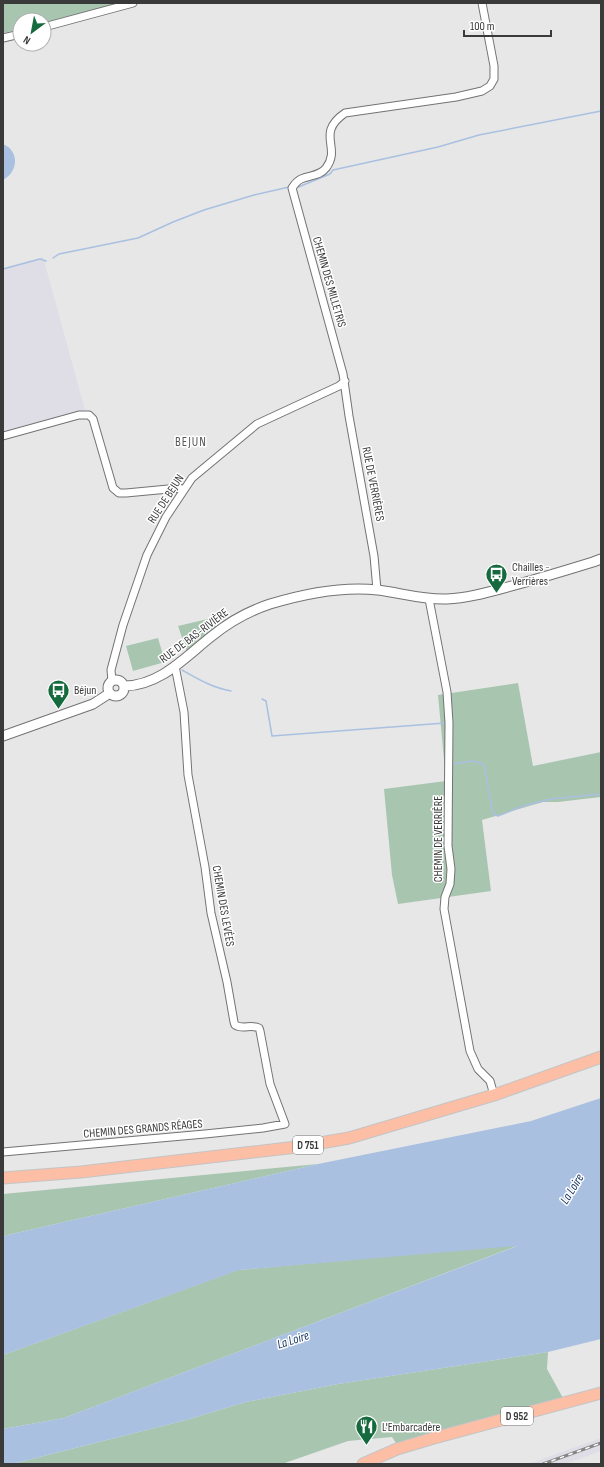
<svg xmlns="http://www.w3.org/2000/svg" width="604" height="1467" font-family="'Sofia Sans Condensed',sans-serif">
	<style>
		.built { fill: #dfdee7 }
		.green { fill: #a8c5b0 }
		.water { fill: #a9c0e0 }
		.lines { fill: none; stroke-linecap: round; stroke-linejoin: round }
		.stream { stroke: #a9c0e0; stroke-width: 1.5 }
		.minor-casing { stroke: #737374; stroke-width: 9 }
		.tertiary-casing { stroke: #737374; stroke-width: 11 }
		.primary-casing { stroke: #c4c4c4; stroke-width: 13 }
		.minor { stroke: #fff; stroke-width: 7 }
		.tertiary { stroke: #fff; stroke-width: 9 }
		.primary { stroke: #fdbea6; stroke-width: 11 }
		.rail-casing { stroke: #868686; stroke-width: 3 }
		.rail { stroke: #fff; stroke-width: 1.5; stroke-dasharray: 4.5; stroke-linecap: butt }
		.labels { text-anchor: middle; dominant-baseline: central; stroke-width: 3; stroke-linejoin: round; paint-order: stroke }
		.shield { fill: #fff; stroke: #757575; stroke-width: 1 }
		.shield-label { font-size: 11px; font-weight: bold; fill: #3a3a3a }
		.street-label { font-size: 12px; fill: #3a3a3a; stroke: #fff }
		.poi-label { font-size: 12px; fill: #3a3a3a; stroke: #fff; text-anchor: start }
		.neighbourhood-label { font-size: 13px; letter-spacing: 1px; fill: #575758; stroke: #fff }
		.water-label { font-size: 13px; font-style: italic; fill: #1c3b65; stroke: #fff }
	</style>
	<rect width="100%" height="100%" fill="#e7e7e8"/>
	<!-- built -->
	<path class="built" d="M43 257 85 410 3 431V268Z
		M601 1438V1451L565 1464H528Z"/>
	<!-- green -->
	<path class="green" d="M3 3H118L44 23V20H20V29L3 33Z
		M212 618 217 627 187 652 178 626Z
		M158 638 165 662 133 671 126 646Z
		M518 683 533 766 601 752V797L558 802H543L482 820 491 891 398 904 392 875 384 789 446 781 438 695Z
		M318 1164 3 1236V1194Z
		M519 1245 64 1418 3 1429V1355L238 1270Z
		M548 1352 547 1369 563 1398 396 1443 392 1437 348 1441 282 1464H12L186 1420 246 1402 338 1384Z"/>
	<!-- water -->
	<path class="water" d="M3 144C20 151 18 172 3 180Z
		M601 1098V1339L548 1352 338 1384 246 1402 186 1420 12 1464H3V1429L64 1418 517 1246 239 1270 3 1355V1236L318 1164 531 1121Z"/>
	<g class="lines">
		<!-- stream -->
		<path class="stream" d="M296 188 330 174 333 170 438 147 479 135 601 111
			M53 258 59 254 138 238 173 222 204 210 254 195 289 187
			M3 269 40 259 46 261
			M182 670C198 679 213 688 231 691
			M262 699 266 701 272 736 445 723
			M452 762V764L473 761 484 764 493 814 498 816 523 806 551 799 601 794"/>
		<defs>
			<path id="minor" d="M44 27 133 3
				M3 38 20 34
				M3 436 79 415H89L93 419 113 488 119 493H126L179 488 184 490
				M377 590 374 556 349 416 343 374 292 188C294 185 297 181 301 179 310 175 320 176 326 168 342 147 315 134 345 113L456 97 482 91 490 86 494 79V66L482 3
				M429 599 447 692 449 723 448 846 451 869 450 884 445 897 444 909 470 1051 478 1069 490 1081 494 1095
				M112 681 111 670 123 625 147 555 166 517 192 478 257 424 339 386 345 381
				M3 1152 205 1134 263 1128 285 1124 270 1084 260 1031 259 1028C250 1024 243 1030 235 1025L234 1022 227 982 211 913 205 867 188 775 184 712 175 666"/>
			<path id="tertiary" d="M108 688a8 8 0 1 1 16 0a8 8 0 1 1-16 0Z
				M125 686C161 685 185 657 212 636 229 622 249 611 270 604 303 594 343 586 378 590 401 593 423 600 447 599 470 598 492 591 515 585 541 578 567 570 593 562L601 559
				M3 736 93 704 110 693"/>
			<path id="primary" d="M3 1178 81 1172 245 1153 297 1147 349 1138 494 1095 601 1057
				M363 1464 397 1449 434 1438 601 1393"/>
		</defs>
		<!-- minor casing -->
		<use href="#minor" class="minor-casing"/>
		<!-- tertiary casing -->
		<use href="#tertiary" class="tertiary-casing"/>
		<!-- primary casing -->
		<use href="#primary" class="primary-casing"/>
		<!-- minor -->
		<use href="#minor" class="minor"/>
		<!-- tertiary -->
		<use href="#tertiary" class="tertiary"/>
		<!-- primary -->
		<use href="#primary" class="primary"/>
		<defs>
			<path id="rail" d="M543 1464 601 1443"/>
		</defs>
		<!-- rail casing -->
		<use href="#rail" class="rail-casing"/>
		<!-- rail -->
		<use href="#rail" class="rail"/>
	</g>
	<!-- icons -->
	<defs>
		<symbol id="bus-pin" viewBox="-11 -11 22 30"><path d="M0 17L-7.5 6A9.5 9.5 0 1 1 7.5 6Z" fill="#166b3e" stroke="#fff"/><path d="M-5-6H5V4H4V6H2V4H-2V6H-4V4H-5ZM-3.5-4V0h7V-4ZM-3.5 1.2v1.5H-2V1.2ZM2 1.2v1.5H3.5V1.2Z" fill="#fff"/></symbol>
		<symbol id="restaurant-pin" viewBox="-11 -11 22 30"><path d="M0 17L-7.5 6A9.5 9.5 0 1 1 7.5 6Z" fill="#166b3e" stroke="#fff"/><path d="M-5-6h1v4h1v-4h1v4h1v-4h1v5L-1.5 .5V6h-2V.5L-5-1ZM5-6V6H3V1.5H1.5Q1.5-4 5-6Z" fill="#fff"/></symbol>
	</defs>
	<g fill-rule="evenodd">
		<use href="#bus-pin" x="484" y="562" width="25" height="34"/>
		<use href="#bus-pin" x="46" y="678" width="25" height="34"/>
		<use href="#restaurant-pin" x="354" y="1414" width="25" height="34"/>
	</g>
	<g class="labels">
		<!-- shield labels -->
		<g class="shield">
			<rect x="293" y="1136" width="30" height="18" rx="3"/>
			<rect x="501" y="1407" width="32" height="18" rx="3"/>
		</g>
		<g class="shield-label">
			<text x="308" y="1145">D 751</text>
			<text x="517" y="1416">D 952</text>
		</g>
		<!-- street labels -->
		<g class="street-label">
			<text transform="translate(329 282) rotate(74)">CHEMIN DES MILLETRIS</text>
			<text transform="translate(373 484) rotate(79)">RUE DE VERRIÈRES</text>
			<text transform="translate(166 499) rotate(-57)">RUE DE BEJUN</text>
			<text transform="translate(194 636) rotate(-37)">RUE DE BAS-RIVIÈRE</text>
			<text transform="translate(438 839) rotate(-90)">CHEMIN DE VERRIÈRE</text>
			<text transform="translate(223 906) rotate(80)">CHEMIN DES LEVÉES</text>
			<text transform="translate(143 1129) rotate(-5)">CHEMIN DES GRANDS RÉAGES</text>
		</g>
		<!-- poi labels -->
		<g class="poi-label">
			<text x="512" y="567">Chailles -<tspan x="512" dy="14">Verrières</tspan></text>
			<text x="74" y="690">Béjun</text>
			<text x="382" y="1427">L'Embarcadère</text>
		</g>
		<!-- neighbourhood labels -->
		<g class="neighbourhood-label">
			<text x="191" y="442">BEJUN</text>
		</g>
		<!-- water labels -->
		<g class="water-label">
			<text transform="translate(572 1189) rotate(-58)">La Loire</text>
			<text transform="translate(293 1340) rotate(-18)">La Loire</text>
		</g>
	</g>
	<!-- border -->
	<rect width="604" height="1467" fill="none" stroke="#3a3a3a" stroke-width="8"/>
	<!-- north arrow -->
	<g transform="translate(32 32) rotate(212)"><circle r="19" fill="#ffffff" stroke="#b0b0b0"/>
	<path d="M0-3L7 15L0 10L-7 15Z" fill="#166b3e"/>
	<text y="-6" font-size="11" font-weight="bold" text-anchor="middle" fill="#3a3a3a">N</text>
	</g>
	<!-- scale -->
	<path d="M464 30v6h87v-6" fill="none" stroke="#3a3a3a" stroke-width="2"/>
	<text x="470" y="30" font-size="12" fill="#3a3a3a" stroke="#ffffff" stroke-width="3" paint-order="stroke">100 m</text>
</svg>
